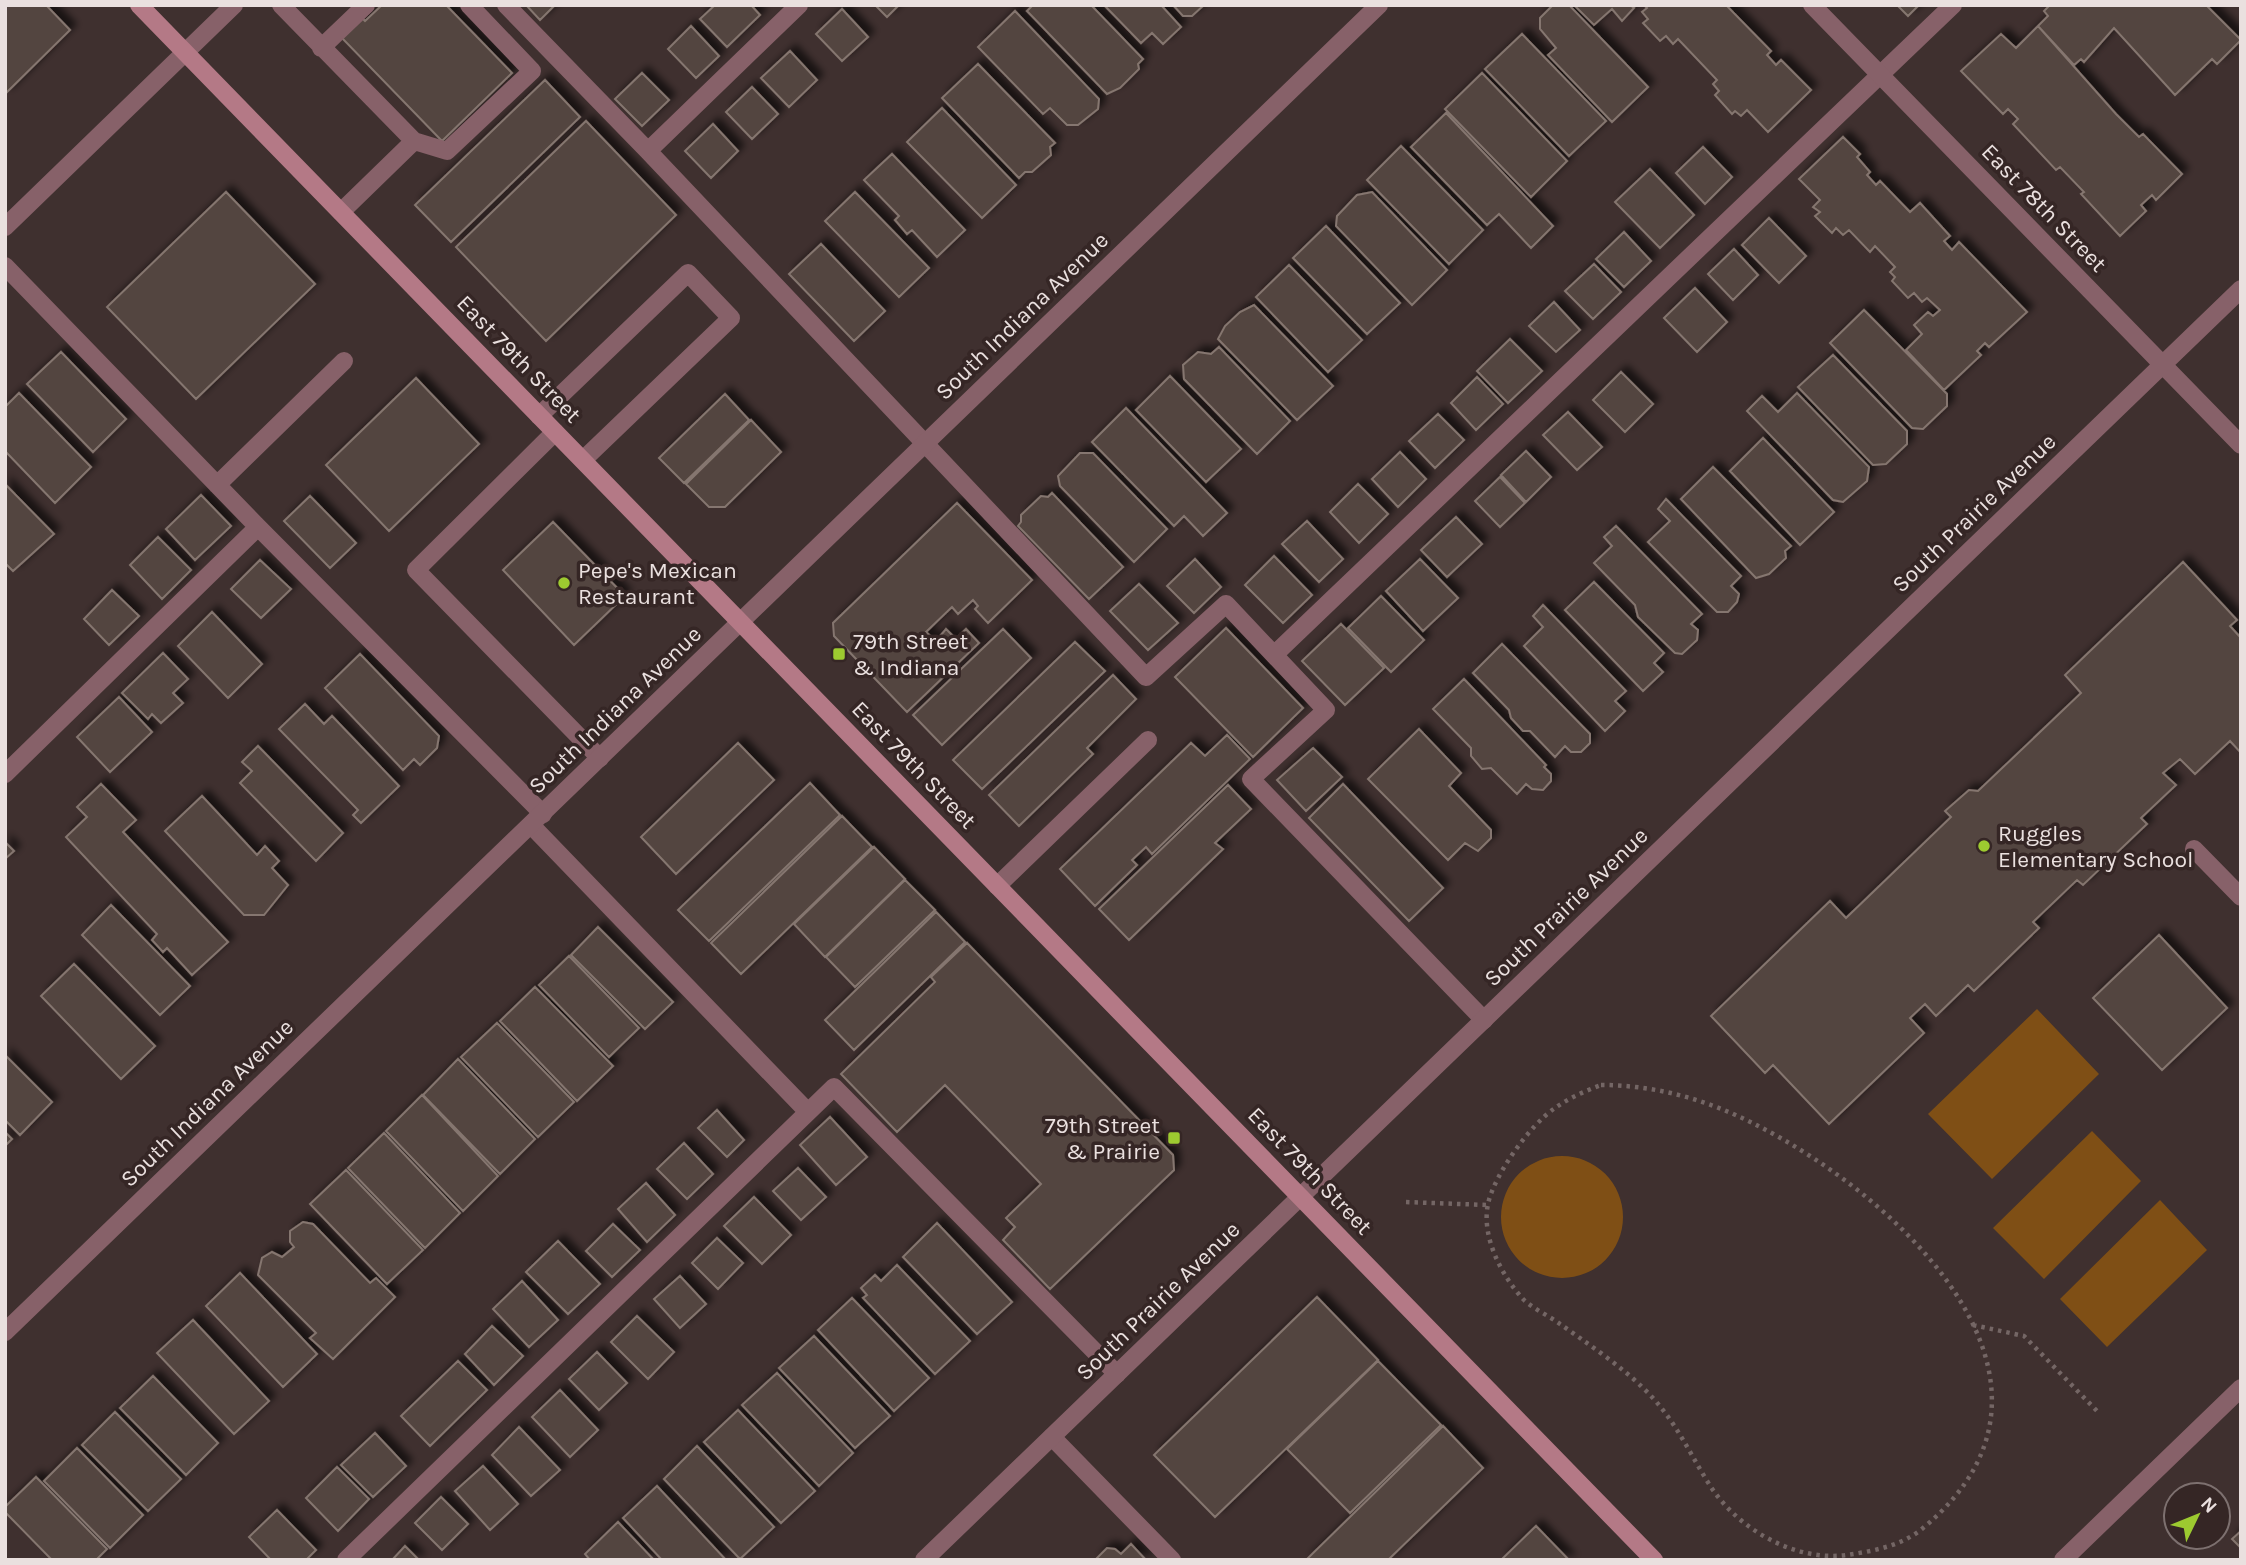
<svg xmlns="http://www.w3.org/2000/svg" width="2246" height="1565" font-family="Karla,sans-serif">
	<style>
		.green { fill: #7f4f15 }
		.building { fill: #53453f; stroke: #85766f; stroke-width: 2; filter: url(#shadow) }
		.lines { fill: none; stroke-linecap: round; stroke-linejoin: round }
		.path { stroke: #746665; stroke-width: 4.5; stroke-dasharray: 3.5 5; stroke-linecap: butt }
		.lane { stroke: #876169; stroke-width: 18 }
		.street { stroke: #876169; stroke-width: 18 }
		.secondary { stroke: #b47986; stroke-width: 18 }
		.poi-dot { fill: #9dca30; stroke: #352625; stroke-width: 2.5 }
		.labels { text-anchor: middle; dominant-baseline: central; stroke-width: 7; stroke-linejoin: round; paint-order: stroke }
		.street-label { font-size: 23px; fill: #eae0df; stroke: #352625 }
		.poi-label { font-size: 23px; fill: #eae0df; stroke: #352625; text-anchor: start }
	</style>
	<defs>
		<filter id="shadow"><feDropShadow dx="6" dy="-6" stdDeviation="3.5" flood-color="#0009"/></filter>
	</defs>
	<rect width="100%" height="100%" fill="#3f302f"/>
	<!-- green -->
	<path class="green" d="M2037 1009 2099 1074 1992 1179 1928 1114Z
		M2092 1131 2141 1181 2044 1279 1993 1228Z
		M1501 1217a61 61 0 1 1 122 0a61 61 0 1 1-122 0Z
		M2160 1200 2207 1250 2107 1347 2060 1299Z"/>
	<!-- building -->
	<path class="building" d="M5 5H46L70 30 5 94Z
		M382 5H446L512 73 442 141 341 37 361 17 365 21Z
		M526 5H555L540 20Z
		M715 5H751L760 15 727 47 700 19Z
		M875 5H899L887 17Z
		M1033 5H1091L1143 59 1138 64 1139 69 1120 88 1107 94 1027 11Z
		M1104 5H1161L1181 27 1163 44 1152 33 1141 43Z
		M1173 5H1204L1192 16H1183Z
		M1553 5H1569L1648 87 1612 122 1548 55 1556 48 1540 29V18Z
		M1574 5H1630L1634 8 1622 21 1612 9 1594 25Z
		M1644 5H1726L1771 51 1767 55 1776 65 1781 60 1811 90 1768 132 1747 110 1741 116 1735 111 1732 114 1715 95 1719 91 1713 84 1717 80 1678 39 1673 44 1666 36 1660 41 1643 23 1648 19 1642 12 1647 8Z
		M1897 5H1919L1908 16Z
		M2050 5H2206L2241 40 2217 64 2212 59 2175 95 2114 28 2084 62 2081 59 2074 65 2038 26 2048 16 2044 11Z
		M842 9 868 37 842 61 816 34Z
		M1015 11 1099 99 1098 109 1078 125H1067L1050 108 1043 114 978 47Z
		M691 26 719 56 696 78 668 49Z
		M2038 26 2116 114 2139 137 2143 134 2182 174 2156 200 2152 195 2141 205 2146 211 2120 236 2081 194 2084 192 2060 167 2056 170 2013 124 2018 119 2008 109 2003 114 1961 71 2001 34 2016 48Z
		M1522 34 1606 121 1569 156 1485 69Z
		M790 51 817 80 789 107 761 78Z
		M978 64 1055 143 1050 147 1051 155 1032 172H1025L1019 178 942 98Z
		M642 73 669 100 642 126 615 99Z
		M1482 73 1567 161 1531 197 1445 109Z
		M545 80 580 117 451 242 415 205Z
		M752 87 778 114 752 139 726 112Z
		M942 108 1016 185 982 218 907 142Z
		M1446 113 1553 226 1531 248 1499 214 1487 225 1411 147Z
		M586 121 676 215 546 341 456 247Z
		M713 124 738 151 711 178 685 151Z
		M1843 137 1860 154 1857 157 1870 172 1867 175 1876 185 1880 181 1910 212 1920 203 1950 236 1944 241 1952 250 1959 242 2027 312 1989 347 1985 343 1977 351 1981 355 1944 390 1906 350 1922 334 1914 325 1928 312 1933 316 1940 310 1927 298 1922 302 1914 293 1908 298 1892 281 1895 277 1890 272 1895 267 1875 246 1870 252 1849 230 1843 235 1836 228 1832 233 1815 216 1820 212 1813 207 1820 200 1799 179Z
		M1401 146 1483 230 1449 264 1367 180Z
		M1703 147 1732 177 1705 204 1676 173Z
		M892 154 965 230 937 257 912 230 907 234 895 220 899 216 864 180Z
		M1650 169 1694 215 1660 248 1615 202Z
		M226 192 315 284 196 399 107 307Z
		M855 192 929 268 899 297 825 221Z
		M1372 192 1447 270 1412 305 1336 226 1337 216 1357 195Z
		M1769 218 1806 256 1779 283 1742 245Z
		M1326 226 1400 303 1367 334 1293 258Z
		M1624 232 1651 261 1624 287 1596 259Z
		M821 244 885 311 854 341 789 274Z
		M1734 249 1758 275 1733 300 1708 274Z
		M1594 264 1621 292 1593 319 1565 291Z
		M1289 265 1362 340 1328 372 1256 297Z
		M1695 288 1727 322 1697 352 1664 318Z
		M1554 302 1580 330 1556 352 1529 326Z
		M1254 305 1333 386 1297 420 1218 339 1225 326 1240 312Z
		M1864 310 1947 394V406L1923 429 1912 428 1830 343Z
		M1510 339 1542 371 1508 403 1477 371Z
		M1219 347 1290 421 1257 454 1184 379 1183 365 1198 352 1211 354Z
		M61 352 126 419 93 452 27 384Z
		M1833 355 1907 431V444L1886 464 1873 465 1798 387Z
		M1621 372 1653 404 1625 432 1593 400Z
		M1170 376 1241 449 1206 482 1136 410Z
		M1477 377 1503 404 1476 430 1451 403Z
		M416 378 479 444 389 531 326 465Z
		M19 393 91 467 55 503 5 451V407Z
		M1797 393 1869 467 1867 481 1843 502 1833 500 1747 411 1762 396 1778 412Z
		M725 394 749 420 684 483 659 458Z
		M1126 408 1227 513 1203 536 1184 516 1174 526 1092 442Z
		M1568 412 1602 447 1577 470 1543 435Z
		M1438 414 1464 440 1435 468 1409 441Z
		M751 420 781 452 725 507H709L686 484Z
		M1763 438 1834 512 1800 545 1730 471Z
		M1526 451 1551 477 1526 502 1501 475Z
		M1400 452 1426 479 1398 507 1372 479Z
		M1080 453H1093L1167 529 1134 562 1060 486 1058 476Z
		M1713 467 1791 546 1785 551 1786 558 1769 574 1756 578 1681 499Z
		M1500 477 1525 503 1500 527 1475 501Z
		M5 484 54 534 13 571 5 563Z
		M1358 484 1388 514 1359 543 1330 512Z
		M1052 493 1123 567 1089 599 1018 526 1021 522V515L1041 496 1048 497Z
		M201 495 231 526 195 560 166 529Z
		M310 496 356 543 330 568 284 521Z
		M1666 499 1741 576 1731 586 1739 594 1737 602 1728 612H1717L1648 542 1670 521 1658 509Z
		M957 503 1032 580 988 623 975 609 978 606 973 600 958 614 952 607 926 632 936 641 946 629 956 639 966 629 979 643 907 712 834 636 833 623Z
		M1456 517 1482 544 1447 577 1421 550Z
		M1307 521 1343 559 1319 582 1282 544Z
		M553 522 625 596 574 645 503 570Z
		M1616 526 1702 614 1691 624 1698 630 1697 640 1682 654 1675 653 1638 617 1635 605 1594 563 1612 546 1604 537Z
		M158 537 191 570 162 599 130 565Z
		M1274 556 1312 595 1283 623 1245 585Z
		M1195 559 1221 587 1194 613 1167 586Z
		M1420 559 1458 598 1423 631 1386 591Z
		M260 560 291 589 261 618 231 589Z
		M2183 562 2237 620 2230 626 2241 638V753L2230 741 2195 774 2180 759 2163 773 2176 785 2141 818 2147 824 2083 885 2077 880 2033 922 2039 928 1974 991 1968 985 1936 1016 1925 1004 1910 1018 1924 1033 1829 1124 1773 1065 1765 1073 1711 1016 1830 901 1846 918 1951 817 1945 811 1969 790 1978 791 2081 693 2065 675Z
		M1594 582 1664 653 1654 663 1663 672 1643 691 1565 610Z
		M1139 584 1178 623 1148 650 1110 611Z
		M112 590 139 616 109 645 84 619Z
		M1381 596 1424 640 1391 672 1348 628Z
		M1543 605 1626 691 1615 701 1625 711 1605 731 1524 646 1543 627 1533 616Z
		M212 612 262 664 228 698 178 646Z
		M1341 624 1384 668 1345 705 1302 661Z
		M1226 628 1303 708 1253 757 1175 677Z
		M1003 629 1031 658 942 745 913 715Z
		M1075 642 1105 671 982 789 953 760Z
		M1502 644 1590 734V743L1581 752H1571L1565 746 1555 757 1530 731H1523L1511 718 1509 710 1473 673Z
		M163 653 188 679 173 693 183 703 161 723 152 714 148 719 122 693Z
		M360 654 439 736 437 748 420 765 414 759 403 770 325 688Z
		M1113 675 1136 699 1087 748 1093 754 1019 826 989 795Z
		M1464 679 1546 765 1544 767 1551 774V781L1543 790 1532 789 1526 784 1517 794 1491 768 1482 769 1471 756V748L1433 709Z
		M119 697 152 732 110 772 77 737Z
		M305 704 324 724 332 716 399 786 361 823 353 815 358 810 279 729Z
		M1419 729 1461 773 1449 786 1491 830V838L1478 851 1465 843 1448 860 1368 779Z
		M1227 735 1250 759 1152 854 1146 847 1132 860 1137 865 1095 906 1060 869 1191 743 1205 756Z
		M738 743 774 780 676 874 641 837Z
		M258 746 343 833 316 861 240 783 252 771 242 762Z
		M1313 748 1342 777 1306 811 1277 780Z
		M810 783 840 815 709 941 678 910Z
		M101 784 136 820 123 832 228 942 192 975 167 948 163 952 152 940 157 934 66 837 87 817 77 807Z
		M1343 784 1443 888 1409 921 1309 818Z
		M1228 785 1251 809 1215 843 1223 849 1129 940 1099 909Z
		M202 796 257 855 265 846 279 861 272 868 288 885 264 915H244L165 831Z
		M842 816 872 847 741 974 711 943Z
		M5 842 14 851 5 859Z
		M874 847 905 879 825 957 794 924Z
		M905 880 935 910 855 987 826 957Z
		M111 905 190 986 160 1015 82 935Z
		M936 912 965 942 854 1050 825 1020Z
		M598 927 673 1002 645 1029 571 955Z
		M2159 935 2227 1008 2162 1070 2093 998Z
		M967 943 1173 1155 1174 1170 1050 1289 1003 1240 1015 1227 1006 1218 1041 1184 945 1085 897 1132 841 1074 935 982 931 977Z
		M569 956 639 1028 609 1057 539 985Z
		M74 964 155 1046 121 1079 41 996Z
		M535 987 613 1066 577 1101 500 1021Z
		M497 1023 574 1102 538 1137 461 1057Z
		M5 1055 52 1102 20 1135 5 1120Z
		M458 1059 535 1139 500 1174 423 1095Z
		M422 1095 498 1176 463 1211 386 1131Z
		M717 1110 744 1140 727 1157 698 1128Z
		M830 1117 867 1157 836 1185 800 1145Z
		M5 1132 12 1139 5 1146Z
		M384 1133 460 1213 425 1248 348 1168Z
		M684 1143 713 1174 687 1199 657 1169Z
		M798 1168 826 1197 801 1220 773 1191Z
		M346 1170 423 1250 387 1284 310 1204Z
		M646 1183 675 1215 647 1242 618 1209Z
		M754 1197 791 1235 762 1264 724 1226Z
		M303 1222 313 1224 370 1283 376 1278 395 1297 333 1359 310 1338 316 1333 258 1275 262 1258 272 1252 282 1257 294 1247 290 1242V1231Z
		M937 1223 1012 1302 977 1334 903 1257Z
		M613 1224 640 1250 612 1277 586 1251Z
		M717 1238 743 1263 718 1289 692 1263Z
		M558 1241 600 1284 568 1314 526 1272Z
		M897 1265 970 1341 935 1374 863 1298 867 1295 861 1288 875 1275 881 1281Z
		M240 1273 317 1354 283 1387 206 1306Z
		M680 1276 706 1304 680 1328 654 1299Z
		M522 1281 558 1320 529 1347 493 1309Z
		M1317 1297 1378 1360 1215 1517 1154 1455Z
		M852 1298 929 1378 894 1411 818 1330Z
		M637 1316 674 1352 648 1379 611 1342Z
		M193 1320 269 1401 234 1434 157 1353Z
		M492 1326 523 1356 494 1385 465 1354Z
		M814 1336 890 1416 855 1448 779 1368Z
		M597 1352 627 1383 599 1410 569 1379Z
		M458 1361 487 1390 430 1446 401 1416Z
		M1378 1361 1441 1425 1350 1513 1287 1449Z
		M777 1373 853 1453 819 1486 742 1405Z
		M153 1376 218 1443 186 1475 120 1408Z
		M560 1390 598 1430 570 1457 532 1417Z
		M738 1410 815 1491 781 1523 704 1442Z
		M115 1412 181 1479 148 1511 82 1445Z
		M1443 1426 1483 1468 1388 1560H1306Z
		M519 1427 560 1470 531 1496 492 1455Z
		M375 1433 406 1466 373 1497 341 1465Z
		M697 1446 774 1527 740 1559 664 1479Z
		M77 1448 143 1515 110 1548 44 1481Z
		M483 1466 518 1504 490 1530 455 1491Z
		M337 1467 369 1499 338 1531 306 1498Z
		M36 1477 107 1549 96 1560H52L5 1512V1507Z
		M657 1486 726 1560H662L623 1518Z
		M441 1497 468 1524 442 1550 415 1523Z
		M277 1510 316 1550 306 1560H271L249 1537Z
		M618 1522 654 1560H590L585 1554Z
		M1536 1526 1569 1560H1501Z
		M2241 1531V1548L2232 1539Z
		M1131 1544 1146 1560H1095L1107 1548 1115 1549 1121 1554Z
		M405 1546 419 1560H392Z"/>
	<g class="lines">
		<!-- path -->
		<path class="path" d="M1601 1085C1643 1085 1685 1094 1724 1110 1873 1172 2110 1374 1923 1528 1902 1546 1873 1551 1847 1555 1795 1562 1737 1529 1709 1484 1687 1449 1674 1417 1642 1387 1622 1367 1583 1340 1560 1324 1548 1315 1533 1309 1523 1299 1502 1276 1481 1237 1488 1204 1494 1175 1530 1125 1555 1108 1569 1098 1585 1091 1601 1085Z
			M1406 1202 1487 1205
			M1973 1325 2024 1336 2097 1411"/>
		<!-- lane -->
		<path class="lane" d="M281 5 414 141 341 212
			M506 5 648 151 1146 677 1226 604 1326 710 1251 779 1484 1020
			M321 48 366 5
			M414 141 447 151 532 71 469 5
			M648 151 799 5
			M5 266 258 527 543 814
			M539 416 688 273 731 318 583 460
			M555 432 416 570 600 758
			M217 485 344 361
			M1274 655 1953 5
			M5 774 258 527
			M531 825 807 1111
			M2194 849 2241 897
			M997 886 1148 740
			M1052 1437 1172 1560
			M346 1560 834 1087 1117 1374"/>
		<!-- street -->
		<path class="street" d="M1812 5 2241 445
			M5 227 234 5
			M5 1332 1379 5
			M924 1560 2241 289
			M2063 1560 2241 1388"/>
		<!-- secondary -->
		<path class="secondary" d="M139 5 1654 1560"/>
	</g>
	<!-- markers -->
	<g class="poi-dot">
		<circle cx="564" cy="583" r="7"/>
		<rect x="832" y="647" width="14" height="14" rx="3.5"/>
		<circle cx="1984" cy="846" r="7"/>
		<rect x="1167" y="1131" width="14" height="14" rx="3.5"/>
	</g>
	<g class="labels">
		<!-- street labels -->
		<g class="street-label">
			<text transform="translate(2044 208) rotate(46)">East 78th Street</text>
			<text transform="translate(1022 316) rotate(-44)">South Indiana Avenue</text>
			<text transform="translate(519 359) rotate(46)">East 79th Street</text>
			<text transform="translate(1974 513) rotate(-44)">South Prairie Avenue</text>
			<text transform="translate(615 710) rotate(-44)">South Indiana Avenue</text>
			<text transform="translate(914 765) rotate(46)">East 79th Street</text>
			<text transform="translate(1566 907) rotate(-44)">South Prairie Avenue</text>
			<text transform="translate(207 1103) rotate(-44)">South Indiana Avenue</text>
			<text transform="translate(1310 1171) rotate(46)">East 79th Street</text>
			<text transform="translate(1158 1301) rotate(-44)">South Prairie Avenue</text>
		</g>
		<!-- poi labels -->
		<g class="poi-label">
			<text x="578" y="570">Pepe's Mexican<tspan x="578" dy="26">Restaurant</tspan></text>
			<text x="853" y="641">79th Street<tspan x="853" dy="26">&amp; Indiana</tspan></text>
			<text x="1998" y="833">Ruggles<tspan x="1998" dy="26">Elementary School</tspan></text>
			<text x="1160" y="1125" text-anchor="end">79th Street<tspan x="1160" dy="26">&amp; Prairie</tspan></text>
		</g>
	</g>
	<!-- border -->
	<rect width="2246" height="1565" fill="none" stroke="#eae0df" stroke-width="14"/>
	<!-- north arrow -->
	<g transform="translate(2197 1516) rotate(47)"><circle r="33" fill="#352625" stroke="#7d706f" stroke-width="2"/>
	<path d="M0-5L12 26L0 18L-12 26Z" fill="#9dca30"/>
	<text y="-10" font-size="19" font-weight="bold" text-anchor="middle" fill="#eae0df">N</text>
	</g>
</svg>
